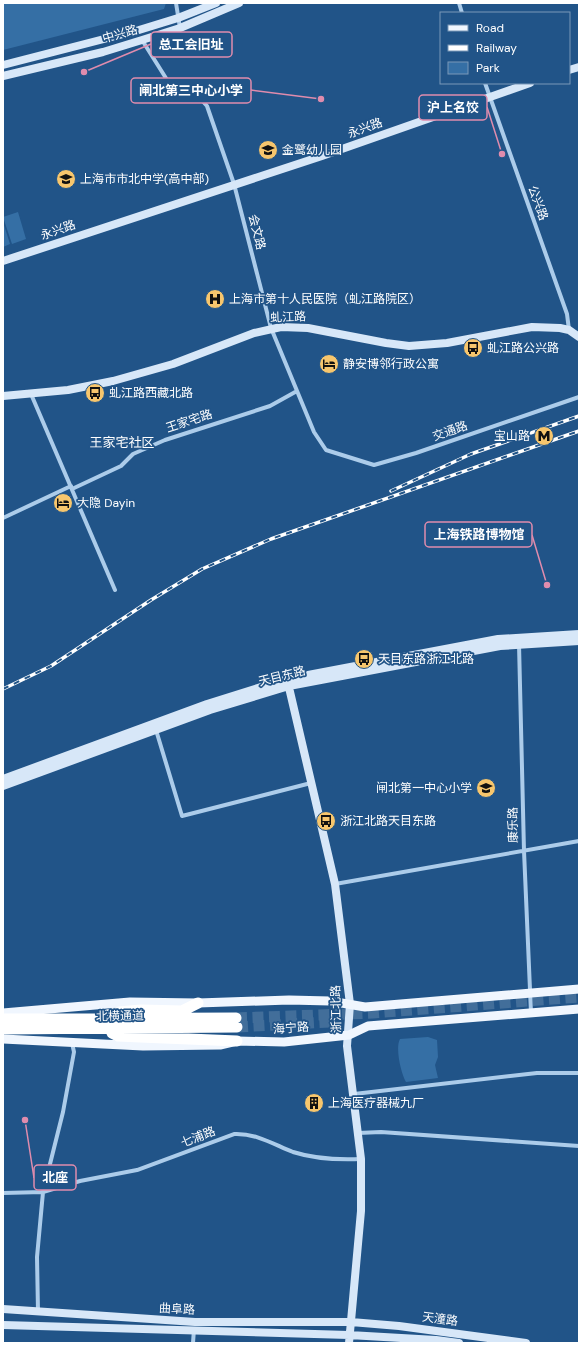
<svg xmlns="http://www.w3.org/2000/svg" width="582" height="1346" font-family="'DM Sans','Noto Sans SC',sans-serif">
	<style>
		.green { fill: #356fa5 }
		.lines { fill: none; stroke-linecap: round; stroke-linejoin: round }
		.highway-tunnel { stroke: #426e9a; stroke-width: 11; stroke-dasharray: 11 5.5; stroke-linecap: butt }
		.street { stroke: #acccea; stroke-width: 4 }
		.secondary { stroke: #d7e7f8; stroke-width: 8 }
		.primary { stroke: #f0f6fe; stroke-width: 9 }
		.highway { stroke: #fff; stroke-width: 11 }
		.rail-casing { stroke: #fff; stroke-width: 3.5 }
		.rail { stroke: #215488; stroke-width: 2; stroke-dasharray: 6; stroke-linecap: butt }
		.labels { text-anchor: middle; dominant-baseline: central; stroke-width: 3.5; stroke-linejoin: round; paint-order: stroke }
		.street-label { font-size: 12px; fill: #fff; stroke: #215488 }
		.poi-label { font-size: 12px; fill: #fff; stroke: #215488; text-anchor: start }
		.neighbourhood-label { font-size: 13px; fill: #fff; stroke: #215488 }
		.leader { fill: none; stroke: #e08cad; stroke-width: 1.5 }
		.callout-dot { fill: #e08cad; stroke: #215488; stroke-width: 1.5 }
		.callout { fill: #215488; stroke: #e08cad; stroke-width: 1.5 }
		.callout-label { font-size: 13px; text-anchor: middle; font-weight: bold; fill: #fff }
	</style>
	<rect width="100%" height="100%" fill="#215488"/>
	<!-- green -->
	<path class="green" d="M3 3H166L164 9 3 50Z
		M18 212 26 239 12 244 3 217Z
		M3 222 10 244 3 247Z
		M428 1037 437 1040 438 1057 435 1065 438 1078 406 1082C401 1073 395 1048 400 1039Z"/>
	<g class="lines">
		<!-- highway-tunnel -->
		<path class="highway-tunnel" d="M236 1018 373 1013 579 997
			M237 1027 330 1022"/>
		<!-- street -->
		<path class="street" d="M176 3 180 28
			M459 3 462 13
			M142 40 169 83 197 95 207 106 234 184 271 328 314 432 326 450 374 465 416 453 579 397
			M485 83 567 314 569 330
			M31 394 115 590
			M72 489 121 466 133 454 165 440 270 406 297 391
			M3 518 71 486
			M519 644 524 851 531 1013
			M156 730 182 816 311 783
			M335 884 579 841
			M354 1094 537 1073H579
			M358 1133 381 1132 579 1146
			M3 1193 43 1192 80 1181 137 1170 234 1134C256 1133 273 1144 293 1152 315 1159 338 1160 361 1159
			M38 1311 37 1257 43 1192 63 1112 74 1052 72 1043
			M193 1343 194 1329"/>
		<!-- secondary -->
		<path class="secondary" d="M3 65 139 30 178 18 216 3
			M569 70 579 67
			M3 76 103 52 142 40 180 28 239 3
			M3 261 322 156 530 83
			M3 396 68 390 113 381 173 364 254 333 281 327 308 328 386 343 409 346 447 343 532 327 560 328 569 330 579 337
			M287 679 335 884 350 1004 347 1046 361 1159V1211L349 1343
			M3 779 207 704 287 679 498 639 579 634
			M3 786 210 710 289 686 500 646 579 641
			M3 1309 195 1322H351L399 1326 526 1343
			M3 1325 349 1335 436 1340 459 1343"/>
		<!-- primary -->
		<path class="primary" d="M3 1013 130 1002 198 1003 289 1000 330 1001 365 1007 579 989
			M3 1039 143 1046 220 1045 237 1041 284 1042 349 1035 368 1026 579 1009"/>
		<!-- highway -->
		<path class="highway" d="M107 1015 119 1012 141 1010 182 1011 198 1003
			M3 1019 236 1018
			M3 1029 237 1027
			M112 1033 118 1036 140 1037 237 1041"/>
		<defs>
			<path id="rail" d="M391 491 471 454 579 416
				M3 689 51 666 151 600 202 569 271 539 579 431"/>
		</defs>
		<!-- rail casing -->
		<use href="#rail" class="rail-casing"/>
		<!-- rail -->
		<use href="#rail" class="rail"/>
	</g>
	<!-- icons -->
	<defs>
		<symbol id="school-disc" viewBox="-11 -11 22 22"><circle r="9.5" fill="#f7c66d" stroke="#215488"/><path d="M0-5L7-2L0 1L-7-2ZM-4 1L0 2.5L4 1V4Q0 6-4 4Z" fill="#111"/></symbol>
		<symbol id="hospital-disc" viewBox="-11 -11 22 22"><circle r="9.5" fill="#f7c66d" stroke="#215488"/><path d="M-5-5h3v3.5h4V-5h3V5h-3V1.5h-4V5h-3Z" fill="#111"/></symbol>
		<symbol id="bus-disc" viewBox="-11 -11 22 22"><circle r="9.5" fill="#f7c66d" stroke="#215488"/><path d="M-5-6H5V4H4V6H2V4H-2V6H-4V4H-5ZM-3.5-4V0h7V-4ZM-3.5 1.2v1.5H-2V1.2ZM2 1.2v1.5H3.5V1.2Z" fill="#111"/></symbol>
		<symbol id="hotel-disc" viewBox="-11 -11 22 22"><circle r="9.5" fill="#f7c66d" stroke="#215488"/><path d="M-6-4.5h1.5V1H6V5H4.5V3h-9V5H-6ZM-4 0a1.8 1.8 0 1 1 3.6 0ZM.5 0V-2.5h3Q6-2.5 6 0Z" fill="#111"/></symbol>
		<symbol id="metro-disc" viewBox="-11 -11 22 22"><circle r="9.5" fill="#f7c66d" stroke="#215488"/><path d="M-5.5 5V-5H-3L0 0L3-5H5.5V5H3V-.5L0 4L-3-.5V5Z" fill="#111"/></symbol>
		<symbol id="building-disc" viewBox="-11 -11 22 22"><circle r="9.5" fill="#f7c66d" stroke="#215488"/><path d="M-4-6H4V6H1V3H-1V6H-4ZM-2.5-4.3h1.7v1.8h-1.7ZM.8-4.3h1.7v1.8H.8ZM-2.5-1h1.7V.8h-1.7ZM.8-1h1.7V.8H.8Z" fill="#111"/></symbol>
	</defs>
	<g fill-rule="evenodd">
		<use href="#school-disc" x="257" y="139" width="22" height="22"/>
		<use href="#school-disc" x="55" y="168" width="22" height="22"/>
		<use href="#hospital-disc" x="204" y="288" width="22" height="22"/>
		<use href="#bus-disc" x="462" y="337" width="22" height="22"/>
		<use href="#hotel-disc" x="318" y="353" width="22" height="22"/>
		<use href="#bus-disc" x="84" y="382" width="22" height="22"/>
		<use href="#metro-disc" x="533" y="425" width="22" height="22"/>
		<use href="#hotel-disc" x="52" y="492" width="22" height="22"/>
		<use href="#bus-disc" x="353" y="648" width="22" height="22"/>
		<use href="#school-disc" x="475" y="777" width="22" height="22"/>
		<use href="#bus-disc" x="315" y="810" width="22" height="22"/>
		<use href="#building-disc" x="303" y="1092" width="22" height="22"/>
	</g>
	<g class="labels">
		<!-- street labels -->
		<g class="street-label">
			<text transform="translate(120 34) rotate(-16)">中兴路</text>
			<text transform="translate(365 128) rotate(-20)">永兴路</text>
			<text transform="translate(538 203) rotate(70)">公兴路</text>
			<text transform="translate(58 230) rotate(-19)">永兴路</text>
			<text transform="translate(257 232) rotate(76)">会文路</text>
			<text transform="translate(288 317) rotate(-2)">虬江路</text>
			<text transform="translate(189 421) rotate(-18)">王家宅路</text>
			<text transform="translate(450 431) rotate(-19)">交通路</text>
			<text transform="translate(282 676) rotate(-14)">天目东路</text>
			<text transform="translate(513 825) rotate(-91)">康乐路</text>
			<text transform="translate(336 1009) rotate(-91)">浙江北路</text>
			<text transform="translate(120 1016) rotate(-1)">北横通道</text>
			<text transform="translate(291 1028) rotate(-4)">海宁路</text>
			<text transform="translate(198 1137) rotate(-21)">七浦路</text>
			<text transform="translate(177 1309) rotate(3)">曲阜路</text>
			<text transform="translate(440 1319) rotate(7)">天潼路</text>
		</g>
		<!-- poi labels -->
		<g class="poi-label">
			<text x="282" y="150">金鹭幼儿园</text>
			<text x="80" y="179">上海市市北中学(高中部)</text>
			<text x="229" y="299">上海市第十人民医院（虬江路院区）</text>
			<text x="487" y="348">虬江路公兴路</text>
			<text x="343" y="364">静安博邻行政公寓</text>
			<text x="109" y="393">虬江路西藏北路</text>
			<text x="530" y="436" text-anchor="end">宝山路</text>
			<text x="77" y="503">大隐 Dayin</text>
			<text x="378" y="659">天目东路浙江北路</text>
			<text x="472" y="788" text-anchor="end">闸北第一中心小学</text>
			<text x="340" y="821">浙江北路天目东路</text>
			<text x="328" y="1103">上海医疗器械九厂</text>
		</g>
		<!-- neighbourhood labels -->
		<g class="neighbourhood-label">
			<text x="122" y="442">王家宅社区</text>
		</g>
	</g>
	<!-- callouts -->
	<path class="leader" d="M84 72L151 44M321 99L251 90M502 154L487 107M547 585L532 535M25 1120L34 1178"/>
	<g class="callout-dot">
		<circle cx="84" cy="72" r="4"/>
		<circle cx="321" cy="99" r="4"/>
		<circle cx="502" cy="154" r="4"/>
		<circle cx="547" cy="585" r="4"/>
		<circle cx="25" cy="1120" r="4"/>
	</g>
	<g class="callout">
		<rect x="151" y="32" width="81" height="25" rx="4"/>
		<rect x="131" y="78" width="120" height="25" rx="4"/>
		<rect x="419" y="95" width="68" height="25" rx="4"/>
		<rect x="425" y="522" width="107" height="25" rx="4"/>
		<rect x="34" y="1165" width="42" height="25" rx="4"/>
	</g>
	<g class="callout-label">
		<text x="191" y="49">总工会旧址</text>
		<text x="191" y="95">闸北第三中心小学</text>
		<text x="453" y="112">沪上名饺</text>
		<text x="479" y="539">上海铁路博物馆</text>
		<text x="55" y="1182">北座</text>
	</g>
	<!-- border -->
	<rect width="582" height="1346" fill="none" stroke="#ffffff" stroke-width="8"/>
	<!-- legend -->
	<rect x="440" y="12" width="130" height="72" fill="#215488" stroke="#7a98b8"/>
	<rect x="448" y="25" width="20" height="6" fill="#f0f6fe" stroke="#7a98b8"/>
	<text x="476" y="32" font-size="12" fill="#ffffff">Road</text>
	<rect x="448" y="45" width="20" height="6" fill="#ffffff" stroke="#7a98b8"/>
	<text x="476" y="52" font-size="12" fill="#ffffff">Railway</text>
	<rect x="448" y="62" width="20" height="12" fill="#356fa5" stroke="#7a98b8"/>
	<text x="476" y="72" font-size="12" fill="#ffffff">Park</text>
</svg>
